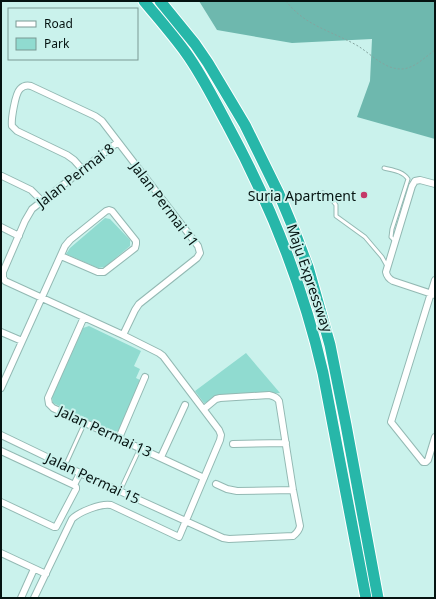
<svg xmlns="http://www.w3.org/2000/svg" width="436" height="599" font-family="'Noto Sans',sans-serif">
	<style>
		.green { fill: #90dbd0 }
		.forest { fill: #6eb8ae }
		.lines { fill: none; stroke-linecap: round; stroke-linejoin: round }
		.lane-casing { stroke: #93b9b3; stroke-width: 5 }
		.street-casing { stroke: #93b9b3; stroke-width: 8 }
		.highway-casing { stroke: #fff; stroke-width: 13 }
		.path { stroke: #85a49f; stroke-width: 1; stroke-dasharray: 2 2; stroke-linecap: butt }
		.lane { stroke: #fff; stroke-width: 3 }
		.street { stroke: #fff; stroke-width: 6 }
		.highway { stroke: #27b7a9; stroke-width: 11 }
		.poi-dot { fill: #c53868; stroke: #caf2ec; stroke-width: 1.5 }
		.labels { text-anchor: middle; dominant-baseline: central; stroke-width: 4; stroke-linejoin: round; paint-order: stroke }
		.street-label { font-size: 14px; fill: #051311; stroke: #caf2ec }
		.poi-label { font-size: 14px; fill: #051311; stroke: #caf2ec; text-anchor: end }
	</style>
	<rect width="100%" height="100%" fill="#caf2ec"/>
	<!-- green -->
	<path class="green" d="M105 218 110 219 130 240V246L105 267 98 268 66 254 70 248Z
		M89 326 141 351 134 366 140 369 136 378 142 381 118 431 114 432 53 403 52 397 83 328Z
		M246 353 280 393 217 395 209 402 204 403 195 391Z"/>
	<!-- forest -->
	<path class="forest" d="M199 1H435V139L357 117 370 81 372 39 292 43 217 30Z"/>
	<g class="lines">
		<defs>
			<path id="lane" d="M384 168C392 170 403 171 408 179L392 229 391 237 395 241
				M323 193 333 201 336 205V216L365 237 382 257 387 266
				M65 466 85 422
				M120 491 140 448"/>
			<path id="street" d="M82 169 74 160 67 155 17 131 12 126C11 120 15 94 20 89 23 86 27 85 31 86L95 116 102 121 198 246 200 253 197 258 139 304 135 310 123 335
				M2 176 31 190 42 201
				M435 184 420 180 415 181 412 186 386 272C387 277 389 279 393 281L435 295
				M1 227 19 236
				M435 280 391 422 423 462H426L428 460 435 437
				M84 317 48 398 49 404 53 408 204 478
				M1 332 22 341
				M1 388 65 246 70 240 106 211 109 210 112 211 136 241V244L135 248 104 272H98L61 256
				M1 435 80 473 223 538 229 539 293 536C297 533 299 531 300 526L293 490 279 401C277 397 274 396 269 395L220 398 216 399 204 409
				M119 438 145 377
				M233 444 286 443
				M1 451 74 485 80 473
				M161 457 185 405
				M216 484 227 489 237 491 293 490
				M1 502 54 527H56L76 489V487L74 485
				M1 553 46 574
				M21 598 34 569
				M34 598 72 519C79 512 101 503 111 505L179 537 220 440 221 435 219 430 163 356 159 353 123 335 5 281 3 277V272L25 221 32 209 118 142"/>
			<path id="highway" d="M144 1C158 18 173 35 186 53 202 75 214 100 227 124 270 203 303 285 323 373L366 598
				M160 1 195 44 208 63 245 125 279 194 294 230 308 267 330 345 346 425 378 598"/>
		</defs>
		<!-- lane casing -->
		<use href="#lane" class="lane-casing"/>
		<!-- street casing -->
		<use href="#street" class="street-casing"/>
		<!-- highway casing -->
		<use href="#highway" class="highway-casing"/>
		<!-- path -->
		<path class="path" d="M286 1C305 26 332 31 358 46 371 54 384 69 401 69 414 69 425 57 435 50"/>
		<!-- lane -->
		<use href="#lane" class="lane"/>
		<!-- street -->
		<use href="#street" class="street"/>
		<!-- highway -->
		<use href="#highway" class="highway"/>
	</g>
	<!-- markers -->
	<circle class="poi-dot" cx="364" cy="195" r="4"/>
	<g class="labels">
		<!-- street labels -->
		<g class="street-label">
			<text transform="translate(75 175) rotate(-38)">Jalan Permai 8</text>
			<text transform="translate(165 204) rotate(53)">Jalan Permai 11</text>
			<text transform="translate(310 278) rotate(71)">Maju Expressway</text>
			<text transform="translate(105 431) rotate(25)">Jalan Permai 13</text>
			<text transform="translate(93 478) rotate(25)">Jalan Permai 15</text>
		</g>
		<!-- poi labels -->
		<g class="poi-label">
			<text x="356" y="195">Suria Apartment</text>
		</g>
	</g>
	<!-- border -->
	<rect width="436" height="599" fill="none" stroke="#051311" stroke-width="4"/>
	<!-- legend -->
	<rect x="8" y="8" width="130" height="52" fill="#caf2ec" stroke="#7b9994"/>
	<rect x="16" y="21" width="20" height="6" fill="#ffffff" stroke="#7b9994"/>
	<text x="44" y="28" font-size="12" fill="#051311">Road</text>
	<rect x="16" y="38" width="20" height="12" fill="#90dbd0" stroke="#7b9994"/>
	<text x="44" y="48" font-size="12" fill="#051311">Park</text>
</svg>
